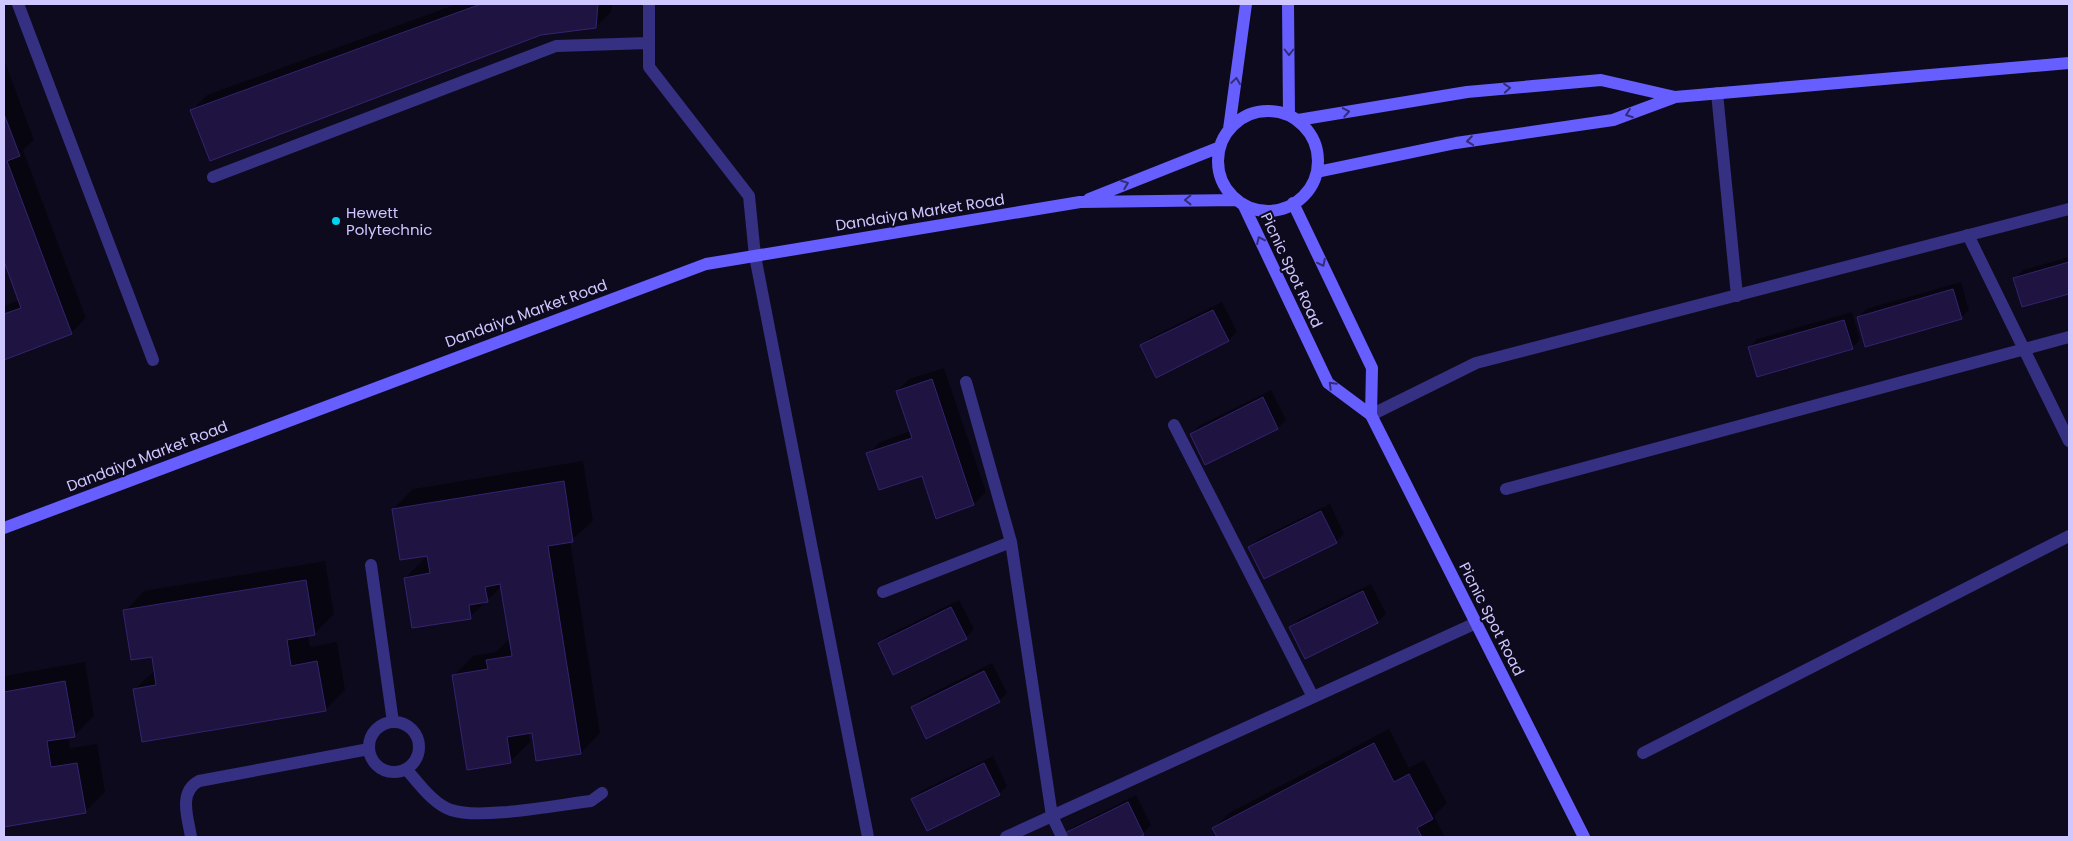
<svg xmlns="http://www.w3.org/2000/svg" width="2073" height="841" font-family="Poppins,sans-serif">
	<style>
		.shadow { fill: #0007 }
		.building { fill: #1f1441; stroke: #352370 }
		.lines { fill: none; stroke-linecap: round; stroke-linejoin: round }
		.lane { stroke: #363082; stroke-width: 12 }
		.street { stroke: #363082; stroke-width: 12 }
		.secondary { stroke: #675eff; stroke-width: 12 }
		.oneway { stroke: #322c78 }
		.poi-dot { fill: #00d2f2; stroke: #0e0a1e; stroke-width: 2 }
		.labels { text-anchor: middle; dominant-baseline: central; stroke-width: 4; stroke-linejoin: round; paint-order: stroke }
		.poi-label { font-size: 15px; fill: #cfc7ff; stroke: #0e0a1e; text-anchor: start }
		.street-label { font-size: 15px; fill: #cfc7ff; stroke: #0e0a1e }
	</style>
	<rect width="100%" height="100%" fill="#0e0a1e"/>
	<!-- shadow -->
	<path class="shadow" d="M457 4H612L611 12 596 27 540 34 192 110 207 95Z
		M4 59 34 140 23 150 86 318 71 333 4 359V306L20 300 4 258Z
		M2069 257V292L2023 306 2015 278 2023 270Z
		M1961 282 1969 310 1961 318H1858L1866 309Z
		M1222 302 1237 332 1229 340 1142 346 1150 338Z
		M1852 312 1860 340 1852 348H1749L1757 339Z
		M944 368 986 492 974 504 922 474 868 454 880 442 911 431 897 391 909 379Z
		M1271 390 1286 420 1278 428 1191 434 1199 426Z
		M583 461 593 521 570 541 600 733 581 753 533 732H528L530 742 510 762 453 676 473 656 496 652 507 641 510 640 502 586 470 617 405 578 425 558H428L393 509 413 489Z
		M1330 504 1344 534 1336 542 1250 547 1258 539Z
		M325 561 334 614 314 634 308 635 310 647 337 642 345 690 325 710 134 690 155 670 153 655 125 611 144 591Z
		M1371 584 1386 614 1377 622 1291 627 1299 619Z
		M959 600 974 629 966 638 879 643 888 635Z
		M85 662 94 716 74 736H68L70 748 97 744 105 792 85 812 4 825V676Z
		M992 663 1007 693 999 701 913 707 921 699Z
		M1389 729 1409 768 1424 760 1447 803 1434 816 1445 837H1219L1214 828 1229 813Z
		M993 756 1007 786 999 794 913 799 921 791Z
		M1136 795 1151 825 1143 834 1136 837H1068L1066 834 1075 826Z"/>
	<!-- building -->
	<path class="building" d="M481 4H598L596 28 541 35 210 161 190 110Z
		M4 114 20 156 7 161 72 334 4 360V314L21 308 4 261Z
		M2069 262V294L2022 307 2013 278Z
		M1953 289 1962 319 1865 347 1857 317Z
		M1213 310 1229 341 1156 378 1140 345Z
		M1844 320 1853 349 1757 377 1748 347Z
		M932 379 974 505 936 519 922 476 879 490 866 453 912 438 896 391Z
		M1263 397 1278 429 1205 465 1190 434Z
		M564 481 573 542 548 546 581 754 536 761 532 733 507 737 511 763 467 770 452 675 488 669 486 660 512 656 500 584 485 587 488 602 469 605 471 619 412 628 404 578 430 573 427 556 400 560 392 509Z
		M1321 511 1337 543 1264 579 1248 547Z
		M306 580 315 635 287 640 291 666 317 661 326 711 142 742 133 689 156 685 152 657 131 660 123 610Z
		M1363 591 1378 623 1305 659 1289 627Z
		M951 607 967 639 893 675 878 643Z
		M984 671 1000 702 926 739 911 707Z
		M65 681 75 737 47 741 51 767 77 763 86 813 4 827V692Z
		M1374 743 1394 782 1409 774 1433 819 1417 828 1422 837H1217L1212 828Z
		M984 763 1000 795 927 831 911 799Z
		M1128 802 1144 835 1138 837H1067L1065 833Z"/>
	<g class="lines">
		<!-- lane -->
		<path class="lane" d="M18 4 153 360
			M649 4V67L749 196 755 256
			M213 177 556 46 648 43
			M1968 235 2069 441
			M966 382 1011 542 1052 816 1062 837
			M1174 425 1313 697
			M1506 489 2069 337
			M883 592 1011 542
			M1643 753 2069 536
			M1006 837 1476 623"/>
		<!-- street -->
		<path class="street" d="M1717 93 1737 296
			M755 256 868 837
			M1371 415 1476 363 2069 209
			M371 565 393 722
			M369 747a25 25 0 1 1 50 0a25 25 0 1 1-50 0Z
			M406 769C418 782 433 804 451 810 480 820 557 805 591 801L602 793
			M191 837C188 818 178 792 199 781L369 749"/>
		<!-- secondary -->
		<path class="secondary" d="M1288 4 1289 115
			M1218 161a50 50 0 1 1 100 0a50 50 0 1 1-100 0Z
			M1298 120 1467 92 1601 80 1675 97
			M1229 129 1246 4
			M1317 172 1456 143 1613 120 1675 97 2069 63
			M1089 199 1220 147
			M1293 203 1372 368 1371 415
			M1243 204 1328 383 1371 415 1584 837
			M4 528 706 264 1080 202 1237 200"/>
	</g>
	<!-- one-way arrows -->
	<defs><path id="oneway-chevron" d="M-2-3.5L2.5 0L-2 3.5" fill="none" stroke-width="1.6" stroke-linecap="round" stroke-linejoin="round" transform="scale(1.25)"/></defs>
	<g class="oneway">
		<use href="#oneway-chevron" transform="translate(1289 52) rotate(90)"/>
		<use href="#oneway-chevron" transform="translate(1236 81) rotate(-82)"/>
		<use href="#oneway-chevron" transform="translate(1507 88) rotate(-5)"/>
		<use href="#oneway-chevron" transform="translate(1346 112) rotate(-10)"/>
		<use href="#oneway-chevron" transform="translate(1629 114) rotate(160)"/>
		<use href="#oneway-chevron" transform="translate(1470 141) rotate(172)"/>
		<use href="#oneway-chevron" transform="translate(1125 184) rotate(-21)"/>
		<use href="#oneway-chevron" transform="translate(1188 200) rotate(179)"/>
		<use href="#oneway-chevron" transform="translate(1260 240) rotate(-115)"/>
		<use href="#oneway-chevron" transform="translate(1322 263) rotate(64)"/>
		<use href="#oneway-chevron" transform="translate(1332 385) rotate(-135)"/>
	</g>
	<!-- markers -->
	<circle class="poi-dot" cx="336" cy="221" r="5"/>
	<g class="labels">
		<!-- poi labels -->
		<g class="poi-label">
			<text x="346" y="212">Hewett<tspan x="346" dy="17">Polytechnic</tspan></text>
		</g>
		<!-- street labels -->
		<g class="street-label">
			<text transform="translate(920 212) rotate(-9)">Dandaiya Market Road</text>
			<text transform="translate(1292 270) rotate(65)">Picnic Spot Road</text>
			<text transform="translate(526 313) rotate(-20)">Dandaiya Market Road</text>
			<text transform="translate(147 456) rotate(-21)">Dandaiya Market Road</text>
			<text transform="translate(1492 619) rotate(63)">Picnic Spot Road</text>
		</g>
	</g>
	<!-- border -->
	<rect width="2073" height="841" fill="none" stroke="#cfc7ff" stroke-width="10"/>
</svg>
